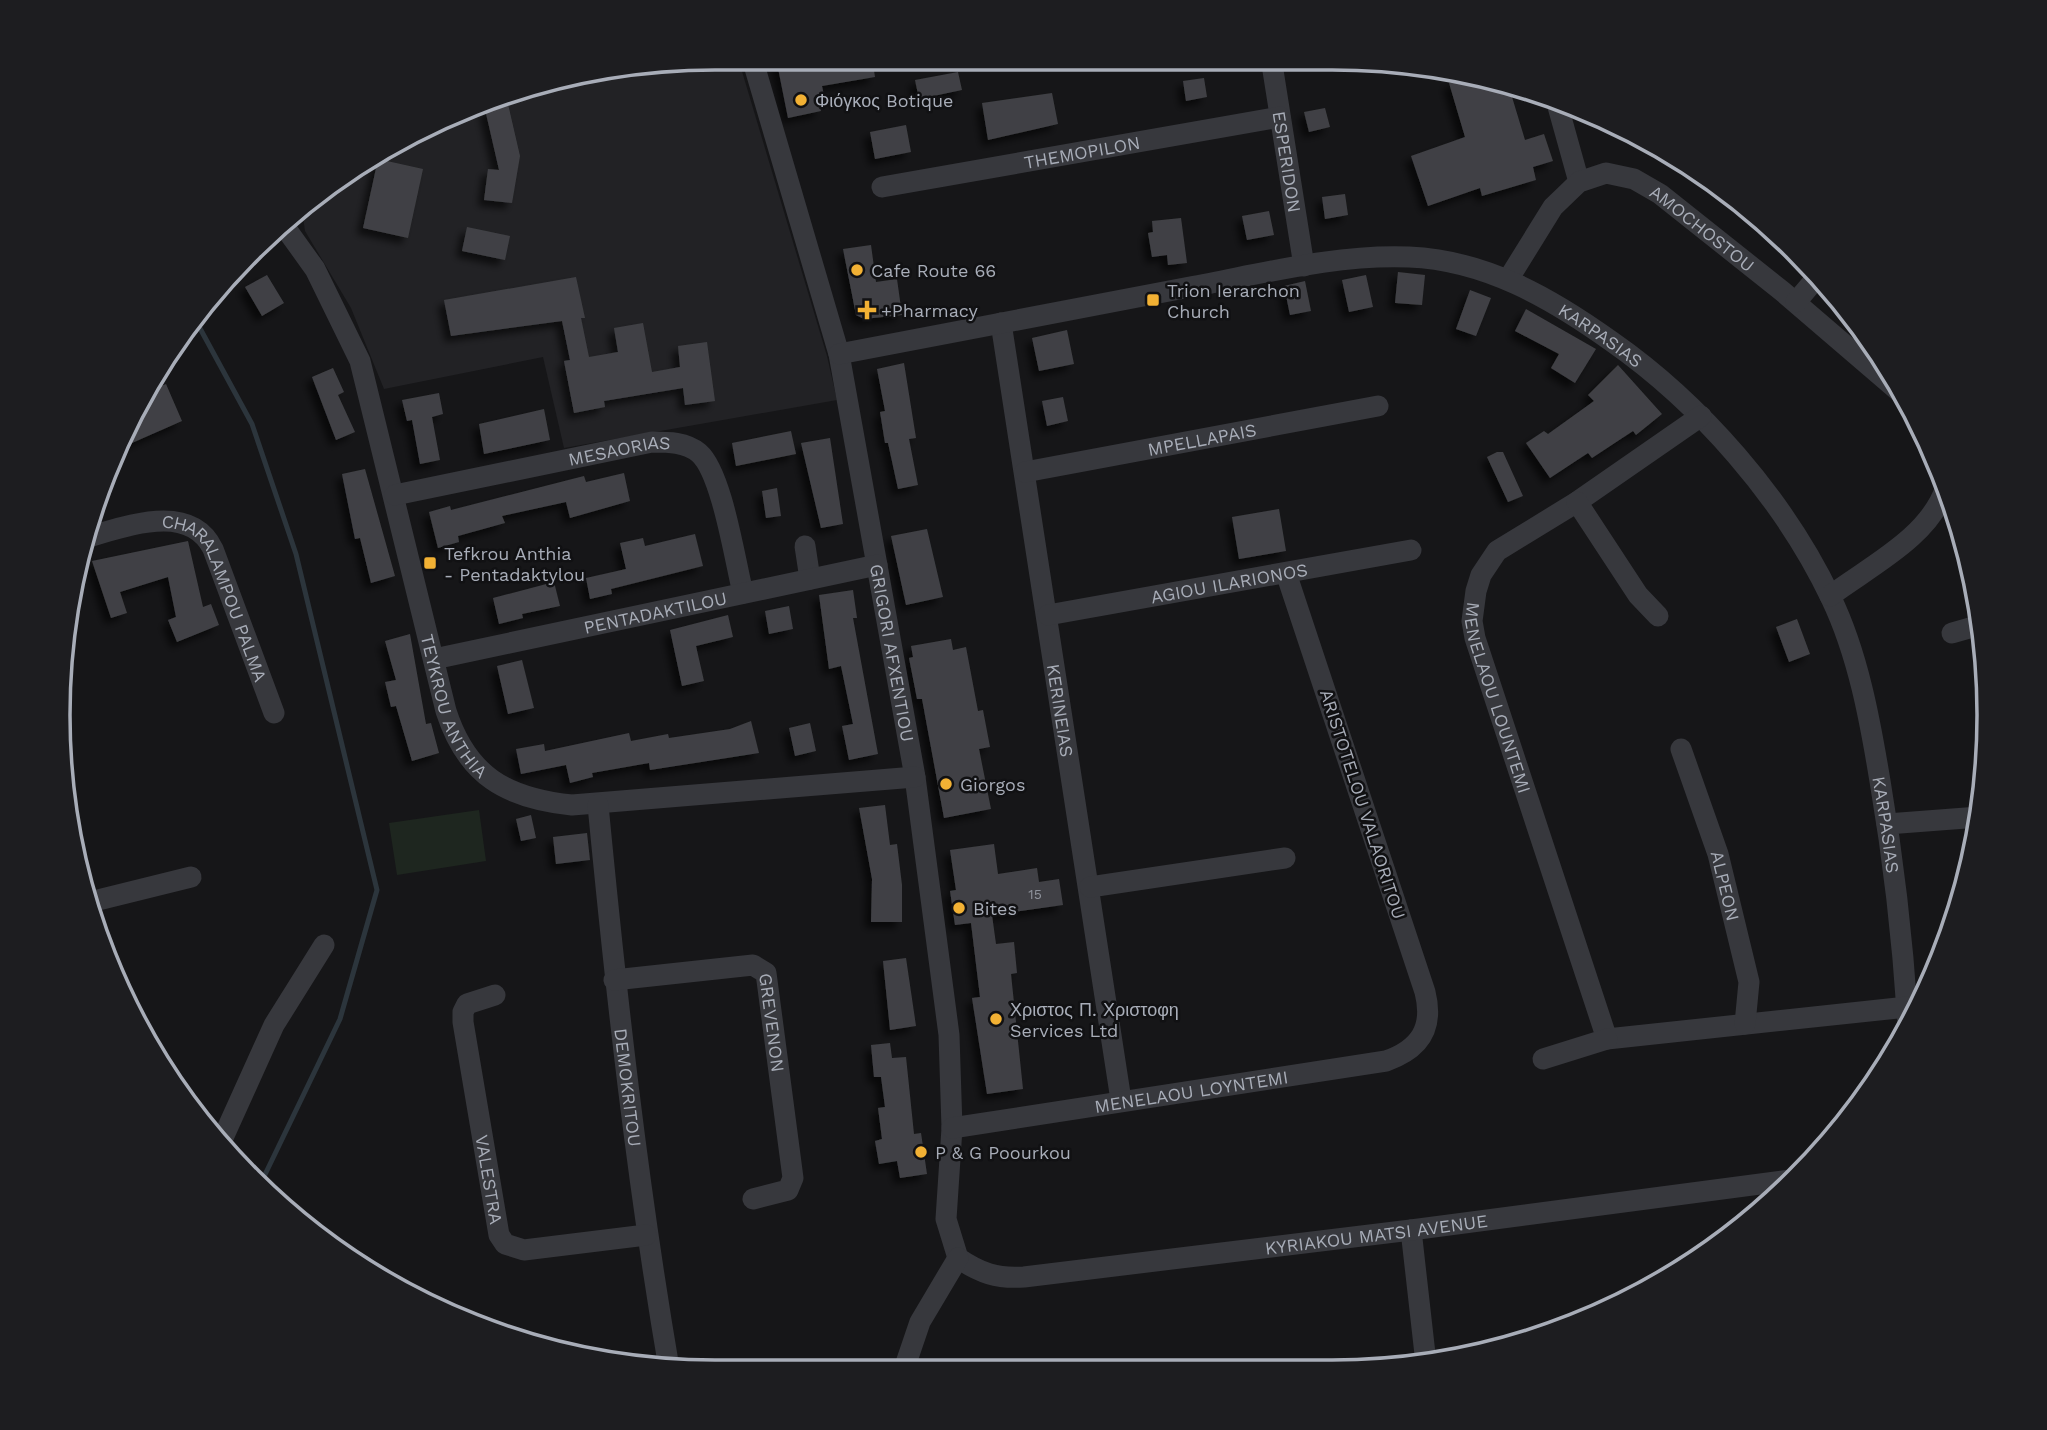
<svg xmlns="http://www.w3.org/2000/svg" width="2047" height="1430" font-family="'Work Sans',sans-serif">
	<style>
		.built { fill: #222225 }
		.green { fill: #1e261f }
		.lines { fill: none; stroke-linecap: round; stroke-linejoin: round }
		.stream { stroke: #2c353c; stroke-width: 5 }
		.building { fill: #404145; filter: url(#shadow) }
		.minor { stroke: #37383d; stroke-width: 21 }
		.poi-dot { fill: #f2b134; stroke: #111113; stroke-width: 2.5 }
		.labels { text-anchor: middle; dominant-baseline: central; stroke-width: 5; stroke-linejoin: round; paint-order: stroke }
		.number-label { font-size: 14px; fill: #8e929b }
		.poi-label { font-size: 18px; fill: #a8adb8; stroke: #111113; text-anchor: start }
		.street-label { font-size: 18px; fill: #a8adb8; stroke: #111113 }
		.rim { fill: none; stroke: #a8adb8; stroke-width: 3.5 }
	</style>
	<defs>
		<filter id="shadow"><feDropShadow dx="-6" dy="6" stdDeviation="3.5" flood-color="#0009"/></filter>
	</defs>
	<rect width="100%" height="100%" fill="#161618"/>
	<!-- built -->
	<path class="built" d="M715 58H738L827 356 837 400 564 448 543 357 384 389 351 308 305 231 302 210 350 168 545 80Z"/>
	<!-- green -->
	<path class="green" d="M479 810 486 861 397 875 389 823Z"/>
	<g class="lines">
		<!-- stream -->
		<path class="stream" d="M196 321 252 424 296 554 377 890 340 1019 259 1187"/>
	</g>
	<!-- building -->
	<path class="building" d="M776 58H872L875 77 822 86 824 95 818 97 821 111 788 118Z
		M958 72 962 90 919 99 915 80Z
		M1475 75 1509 87 1525 140 1544 134 1553 161 1533 167 1536 180 1482 196 1480 188 1428 206 1411 156 1465 137 1449 83Z
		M1204 78 1207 97 1186 101 1183 81Z
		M1052 93 1058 124 988 140 982 103Z
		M508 104 520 156 512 203 484 200 488 169 499 170 485 109Z
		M1325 108 1330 127 1309 132 1304 112Z
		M906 125 911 152 875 159 870 132Z
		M378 159 423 169 408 238 363 228Z
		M1345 194 1348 215 1325 219 1322 197Z
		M1269 211 1274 235 1247 240 1242 216Z
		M1181 218 1187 263 1168 265 1167 255 1152 257 1148 233 1153 232 1152 221Z
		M467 227 510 236 505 260 462 251Z
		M871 245 876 282 897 279 902 315 864 319 856 315 843 249Z
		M1398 272 1425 275 1422 305 1395 303Z
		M267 275 284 303 262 316 245 287Z
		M1366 275 1373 307 1349 312 1342 280Z
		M576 277 585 318H581L589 357 618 352 614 328 643 323 652 372 680 367 678 346 707 342 715 401 685 405 683 388 604 401 605 407 574 413 564 361 570 360 562 321 451 336 444 300Z
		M1305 281 1311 311 1290 315 1284 286Z
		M1470 290 1491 298 1476 336 1456 329Z
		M1526 309 1596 349 1575 383 1551 368 1559 354 1515 331Z
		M1067 330 1074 364 1039 371 1032 338Z
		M904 363 916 438 909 439 918 485 898 489 888 443H885L880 412 885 411 877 369Z
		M1618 365 1662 414 1636 435 1633 431 1592 458 1588 453 1550 478 1526 443 1544 431 1548 434 1594 401 1588 395Z
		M333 368 344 392 338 395 355 432 336 440 312 377Z
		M166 384 182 421 116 450 154 389Z
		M439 393 443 414 432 417 440 460 420 464 412 420 407 421 402 400Z
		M1063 397 1068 421 1047 426 1042 401Z
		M544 409 550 440 484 454 479 424Z
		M791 431 796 454 736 466 732 443Z
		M830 438 843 524 821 528 801 443Z
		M1497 452H1503L1523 496 1508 502 1487 457Z
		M365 469 395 576 371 583 360 538 355 539 342 474Z
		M624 473 630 501 570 518 566 502 502 516 505 523 458 536 459 542 438 548 429 512 450 506 451 510 584 476 586 482Z
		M777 488 781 516 766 518 762 491Z
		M1279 509 1286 551 1239 559 1232 517Z
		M927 529 943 597 906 605 891 536Z
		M695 534 703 566 611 589 612 594 590 599 586 578 626 569 620 543 643 538 645 546Z
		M188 541 203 607 211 604 219 625 177 642 168 620 176 617 168 577 120 592 127 613 111 618 92 561Z
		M554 582 560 606 522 614 523 618 499 624 493 598Z
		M853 590 857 618H853L878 754 849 760 842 726 853 724 841 666 829 669 819 595Z
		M789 606 793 629 769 634 765 611Z
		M728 615 733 637 696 646 704 681 682 686 670 630Z
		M1797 619 1810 654 1789 662 1776 627Z
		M410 634 426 724 431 723 439 753 412 761 396 706 391 707 385 682 396 680 385 641Z
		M951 639 953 650 966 647 978 711 983 710 990 747 979 749 991 809 944 818 922 699H917L909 658 913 657 911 646Z
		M522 660 534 708 508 714 497 666Z
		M751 721 759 753 650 770 649 763 592 773 593 777 570 783 566 765 521 774 516 749 544 744 545 751 629 733 631 741 668 734 669 738 730 729Z
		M810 723 816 751 795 756 789 728Z
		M885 805 890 845 897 844 902 885V922H871L872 879 859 808Z
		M531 815 536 838 521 841 516 819Z
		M587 833 590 860 556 864 553 837Z
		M994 844 998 874 1037 868 1039 882 1059 879 1063 905 992 915 996 944 1014 942 1017 973 1011 974 1023 1089 987 1094 972 998 980 997 971 923 955 925 950 891 956 890 950 850Z
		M906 958 916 1026 890 1030 883 961Z
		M890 1043 892 1058 906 1057 914 1134 921 1133 927 1174 900 1178 897 1161 879 1164 875 1141 882 1139 878 1108 885 1107 881 1077H874L871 1045Z"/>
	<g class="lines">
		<!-- minor -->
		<g class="minor">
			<path id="s1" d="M752 58 839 354 915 777 949 1035 952 1128 946 1219 958 1258"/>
			<path id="s2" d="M1271 58 1304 266"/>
			<path d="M1557 103 1579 182"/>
			<path id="s3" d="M882 187 1280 117"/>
			<path id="s4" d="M284 226 315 269 360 361 446 711C467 776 506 798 572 805L915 777"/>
			<path id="s5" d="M1509 278 1553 207 1579 182 1606 173 1634 179 1660 194 1782 291 1902 394"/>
			<path d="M1796 302 1818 276"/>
			<path id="s6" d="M1001 323 1121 1100"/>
			<path id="s7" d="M839 354C955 331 1072 309 1190 287 1261 274 1336 254 1409 257 1485 260 1551 298 1611 341 1700 403 1784 499 1831 598 1858 654 1870 720 1880 781 1894 863 1903 943 1908 1025"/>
			<path id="s8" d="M1701 416 1577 502 1497 551 1481 575 1476 591 1472 621 1475 638 1607 1039 1907 1007"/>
			<path id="s9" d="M1025 472 1378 406"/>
			<path id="s10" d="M395 495 652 442C668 442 686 442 699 453 722 473 735 561 743 593"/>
			<path d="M1577 502 1638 595 1658 616"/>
			<path id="s11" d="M88 537C128 526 190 502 213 549L274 713"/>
			<path d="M805 546 810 579"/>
			<path d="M1830 596C1870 566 1930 537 1946 487"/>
			<path id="s12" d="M1048 615 1411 550"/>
			<path d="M1952 633 1980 625"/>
			<path id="s13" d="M434 659 877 565"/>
			<path id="s14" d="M1681 749 1718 854 1749 982 1745 1024"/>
			<path id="s15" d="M598 805C616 993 637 1181 669 1368"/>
			<path d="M1887 824 1979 817"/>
			<path d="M1090 887 1285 858"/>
			<path d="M90 902 191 877"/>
			<path id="s16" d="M614 980 753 965 766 973 793 1178 788 1190 753 1199"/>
			<path id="s17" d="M495 995 467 1004 463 1012V1022L499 1235 505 1244 524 1250 646 1235"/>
			<path d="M1543 1059 1607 1039"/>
			<path id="s18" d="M952 1128 1386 1061C1420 1049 1434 1028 1425 992L1286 573"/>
			<path d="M222 1140 274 1025 324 945"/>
			<path d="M1411 1230 1426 1363"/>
			<path id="s19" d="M958 1258C980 1273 997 1279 1024 1277L1411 1230 1798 1179"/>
			<path d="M903 1372 920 1322 958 1258"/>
		</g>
	</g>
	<!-- markers -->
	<g class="poi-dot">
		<circle cx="801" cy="100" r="7"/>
		<circle cx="857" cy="270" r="7"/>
		<rect x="1146" y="293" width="14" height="14" rx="3.5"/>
		<path d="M863.5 299.5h7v7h7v7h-7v7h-7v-7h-7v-7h7z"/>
		<rect x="423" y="556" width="14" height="14" rx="3.5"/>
		<circle cx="946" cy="784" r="7"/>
		<circle cx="959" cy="908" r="7"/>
		<circle cx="996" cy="1019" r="7"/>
		<circle cx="921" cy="1152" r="7"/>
	</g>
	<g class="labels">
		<!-- number labels -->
		<g class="number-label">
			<text x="1035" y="894">15</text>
		</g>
		<!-- poi labels -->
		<g class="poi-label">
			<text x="815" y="100">Φιόγκος Botique</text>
			<text x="871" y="270">Cafe Route 66</text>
			<text x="1167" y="290">Trion Ierarchon<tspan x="1167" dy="21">Church</tspan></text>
			<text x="881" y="310">+Pharmacy</text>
			<text x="444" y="553">Tefkrou Anthia<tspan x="444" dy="21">- Pentadaktylou</tspan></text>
			<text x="960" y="784">Giorgos</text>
			<text x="973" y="908">Bites</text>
			<text x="1010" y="1009">Χριστος Π. Χριστοφη<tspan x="1010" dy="21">Services Ltd</tspan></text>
			<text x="935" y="1152">P &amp; G Poourkou</text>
		</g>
		<!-- street labels -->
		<g class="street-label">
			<text stroke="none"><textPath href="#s3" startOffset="203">THEMOPILON</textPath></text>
			<text stroke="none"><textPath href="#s2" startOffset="105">ESPERIDON</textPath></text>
			<text stroke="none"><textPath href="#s5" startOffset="261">AMOCHOSTOU</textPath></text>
			<text stroke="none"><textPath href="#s7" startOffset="789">KARPASIAS</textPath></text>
			<text stroke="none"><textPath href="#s9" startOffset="180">MPELLAPAIS</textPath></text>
			<text stroke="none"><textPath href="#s10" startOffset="229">MESAORIAS</textPath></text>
			<text stroke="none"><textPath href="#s12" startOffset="184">AGIOU ILARIONOS</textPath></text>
			<text stroke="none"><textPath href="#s11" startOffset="177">CHARALAMPOU PALMA</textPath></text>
			<text stroke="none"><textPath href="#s13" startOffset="226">PENTADAKTILOU</textPath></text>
			<text stroke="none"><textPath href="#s1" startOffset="612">GRIGORI AFXENTIOU</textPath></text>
			<text stroke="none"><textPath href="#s8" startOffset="401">MENELAOU LOUNTEMI</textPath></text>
			<text stroke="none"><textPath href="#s4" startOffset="514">TEYKROU ANTHIA</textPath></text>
			<text stroke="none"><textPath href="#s6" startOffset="392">KERINEIAS</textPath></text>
			<text transform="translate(1363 804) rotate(72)">ARISTOTELOU VALAORITOU</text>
			<text stroke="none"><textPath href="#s7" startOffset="1377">KARPASIAS</textPath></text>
			<text stroke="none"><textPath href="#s14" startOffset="144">ALPEON</textPath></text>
			<text stroke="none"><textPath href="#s16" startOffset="205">GREVENON</textPath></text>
			<text stroke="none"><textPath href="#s15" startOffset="284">DEMOKRITOU</textPath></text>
			<text stroke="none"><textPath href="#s18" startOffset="242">MENELAOU LOYNTEMI</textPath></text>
			<text stroke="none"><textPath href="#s17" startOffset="208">VALESTRA</textPath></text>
			<text stroke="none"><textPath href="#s19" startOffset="425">KYRIAKOU MATSI AVENUE</textPath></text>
		</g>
	</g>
	<!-- crop -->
	<path d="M0 0H2047V1430H0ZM715 70H1332A645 645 0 0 1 1977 715V715A645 645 0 0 1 1332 1360H715A645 645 0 0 1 70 715V715A645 645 0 0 1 715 70Z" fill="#1d1d20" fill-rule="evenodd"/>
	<path class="rim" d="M715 70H1332A645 645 0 0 1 1977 715V715A645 645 0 0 1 1332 1360H715A645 645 0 0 1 70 715V715A645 645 0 0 1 715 70Z"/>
</svg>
